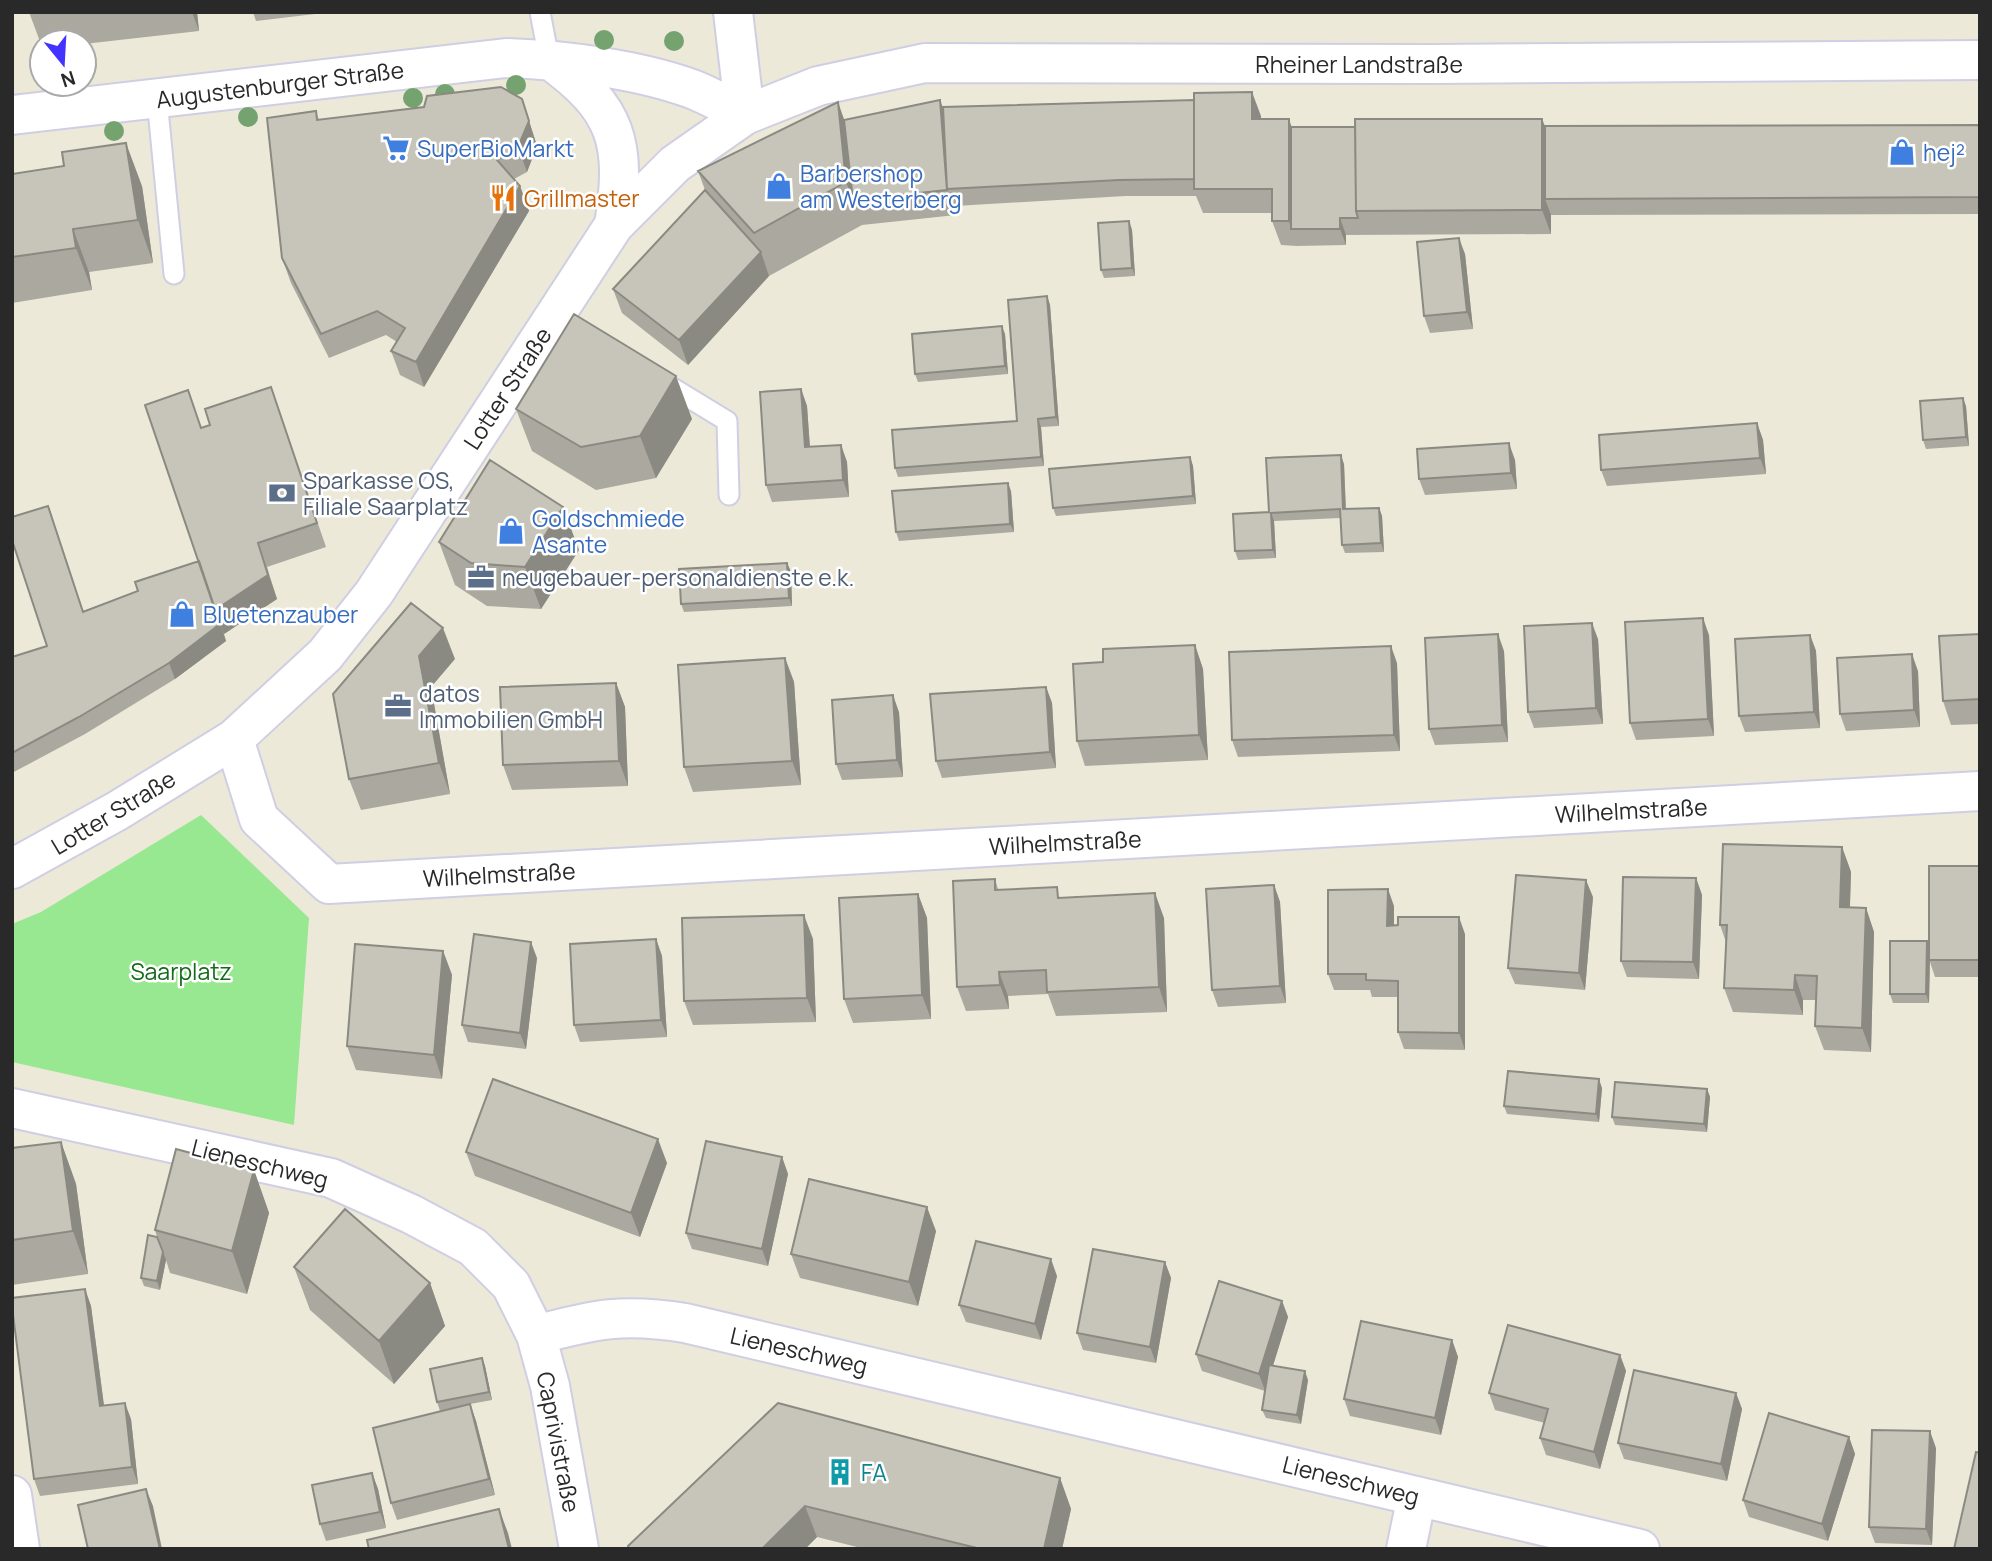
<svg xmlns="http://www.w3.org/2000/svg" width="1992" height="1561" font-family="Manrope,sans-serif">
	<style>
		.green { fill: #98e791 }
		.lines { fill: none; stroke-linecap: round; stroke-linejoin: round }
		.lane-casing { stroke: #d0cee3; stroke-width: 23 }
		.street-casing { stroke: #d0cee3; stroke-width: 42 }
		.secondary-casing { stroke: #d0cee3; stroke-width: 42 }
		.lane { stroke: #fff; stroke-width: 19 }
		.street { stroke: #fff; stroke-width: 38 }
		.secondary { stroke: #fff; stroke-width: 38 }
		.tree { fill: #75a36f }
		.wall { fill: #aba99f }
		.shaded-wall { fill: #8b8a82 }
		.building { fill: #c7c5b9; stroke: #8b8a82; stroke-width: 2 }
		.labels { text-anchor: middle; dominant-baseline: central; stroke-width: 5; stroke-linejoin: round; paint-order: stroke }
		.street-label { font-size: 23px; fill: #292929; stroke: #fff }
		.shop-label { font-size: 23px; fill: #366cbe; stroke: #fff; text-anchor: start }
		.food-label { font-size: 23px; fill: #c56008; stroke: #fff; text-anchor: start }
		.service-label { font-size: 23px; fill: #4e5e75; stroke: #fff; text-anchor: start }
		.park-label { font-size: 23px; fill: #146a19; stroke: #fff }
		.culture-label { font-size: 23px; fill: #0d838f; stroke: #fff; text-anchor: start }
	</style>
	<rect width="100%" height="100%" fill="#ece9d9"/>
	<!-- green -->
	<path class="green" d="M201 815 309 918 294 1125 12 1062V924L41 912Z"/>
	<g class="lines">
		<defs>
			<path id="lane" d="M540 12 549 59
				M157 99 174 274
				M663 382 727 421 729 495"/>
			<path id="street" d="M733 12 745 115
				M550 60C618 109 627 144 614 225
				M12 115 506 58C564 60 637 69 692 89 710 96 728 106 745 115
				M234 739 259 819 329 884 1980 791
				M12 1108 331 1178 411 1214 473 1247 511 1285 536 1335 550 1386 579 1549
				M536 1335C595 1319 624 1313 685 1323L1640 1549
				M12 1495 20 1549
				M1406 1549 1417 1496"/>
			<path id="secondary" d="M12 869 117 811 234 739 325 655 374 593 614 225 675 164 745 115 818 86 925 63 1434 64 1980 60"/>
		</defs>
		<!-- lane casing -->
		<use href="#lane" class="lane-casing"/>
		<!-- street casing -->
		<use href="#street" class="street-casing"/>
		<!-- secondary casing -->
		<use href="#secondary" class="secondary-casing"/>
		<!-- lane -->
		<use href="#lane" class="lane"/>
		<!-- street -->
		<use href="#street" class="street"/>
		<!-- secondary -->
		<use href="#secondary" class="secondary"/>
	</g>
	<!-- trees -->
	<g class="tree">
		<circle cx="604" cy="40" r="10"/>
		<circle cx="674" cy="41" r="10"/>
		<circle cx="516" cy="85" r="10"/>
		<circle cx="445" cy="94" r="10"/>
		<circle cx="413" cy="98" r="10"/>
		<circle cx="248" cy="117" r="10"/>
		<circle cx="114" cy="131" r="10"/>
	</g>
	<!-- wall -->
	<path class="wall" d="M29 12H197L199 31 84 44V42H42V47Z
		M253 12H332L256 21Z
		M522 99 537 146 527 172 514 179 520 186 529 211 424 387 400 375 391 351 397 342 386 335 329 358 291 283 282 258 316 111 319 120Z
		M943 107 1261 116V119L1291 127H1355L1542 119 1545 126 1980 125V214L1551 215V234L1346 235V245L1297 246 1281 245 1272 221V213H1203L1196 196H1125L955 206 956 215 862 225 769 276 688 365 622 313 613 289 705 190 698 171 844 120Z
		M12 174 142 186 153 263 89 272 92 290 12 303Z
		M1129 221 1132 230 1135 276 1104 278 1101 270Z
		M1465 254 1473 329 1430 333 1424 316Z
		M1047 296 1050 305 1059 426 1041 427 1044 466 898 477 895 468 1017 421Z
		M1005 334 1008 374 918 382 915 374Z
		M271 387 326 547 267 567 277 599 224 634 219 619 226 641 175 679 85 734 12 773V657L47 646 48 506 83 611 138 591 199 561 201 428 210 425Z
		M801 389 807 406 810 447 841 445 847 462 849 497 772 502 766 485Z
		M1966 406 1969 446 1926 449 1923 440Z
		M516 409 692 419 656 478 596 490 532 451Z
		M1757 423 1763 440 1766 474 1607 486 1601 470Z
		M1190 457 1193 466 1196 504 1056 516 1053 508Z
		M1515 460 1517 489 1425 495 1419 479Z
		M1344 464 1346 509 1379 508 1382 516 1384 552 1345 553 1342 545 1340 518 1274 521 1276 558 1238 560 1235 551 1269 512Z
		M1011 491 1014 532 899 541 896 532Z
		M439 542 579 550 541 609 487 606 455 585Z
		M787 563 791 572 792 606 684 612 681 604Z
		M1980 634V724L1951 725 1943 701Z
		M1709 635 1714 736 1636 740 1630 723Z
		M1810 635 1816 651 1820 728 1745 732 1739 716Z
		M1598 639 1603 724 1534 728 1528 712Z
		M1195 645 1203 669 1208 760 1085 766 1077 741 1103 662Z
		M1504 651 1508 742 1435 745 1429 729Z
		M785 658 794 682 801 785 693 792 684 767Z
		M455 659 431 687 450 794 361 810 349 779Z
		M1397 663 1400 751 1238 757 1232 740Z
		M1918 671 1920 727 1846 731 1840 714Z
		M616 683 625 707 628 786 512 790 503 765Z
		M1046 687 1052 703 1056 768 942 778 936 761Z
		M899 712 903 777 842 780 836 764Z
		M1842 847 1851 872 1850 907 1866 908 1874 932 1871 1052 1824 1050 1815 1026 1816 1000H1803V1015L1733 1012 1724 988 1726 942 1720 925Z
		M1980 866V977H1935L1930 962 1929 1003H1893L1890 994 1927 941 1929 948Z
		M1696 878 1702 895 1699 979 1627 977 1621 961Z
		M995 879 998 889 1061 897 1164 918 1167 1012 1056 1016 1048 994 1008 996 1009 1009 966 1011 957 987Z
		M1274 885 1280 902 1286 1003 1218 1007 1212 990Z
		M918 894 927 918 931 1019 853 1023 844 999Z
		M1593 897 1585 990 1515 984 1508 968Z
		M1394 906V926L1465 934V1050L1404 1049 1398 1032V997H1372L1370 990H1334L1328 974Z
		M656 939 662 956 667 1037 580 1042 574 1025Z
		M813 939 816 1022 693 1025 684 1001Z
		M443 951 452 975 442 1079 356 1070 347 1046Z
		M537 958 526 1049 468 1042 462 1025Z
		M1602 1088 1599 1122 1507 1114 1504 1106Z
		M1707 1089 1710 1097 1707 1132 1615 1125 1612 1117Z
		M61 1142 76 1184 88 1274 12 1285V1148Z
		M466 1152 667 1163 640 1237 475 1176Z
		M782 1157 788 1174 768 1266 692 1249 686 1233Z
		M254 1170 269 1213 247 1294 170 1273 166 1260 160 1290 144 1286 141 1278 157 1237 155 1230Z
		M936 1231 918 1306 800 1278 791 1254Z
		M1165 1262 1171 1278 1156 1363 1083 1350 1077 1333Z
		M294 1267 430 1283 445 1326 394 1384 310 1310Z
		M1057 1276 1041 1340 966 1322 959 1305Z
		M85 1289 91 1306 104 1405 131 1419 138 1484 40 1496 34 1479Z
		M1282 1301 1288 1317 1273 1366 1308 1380 1301 1424 1266 1418 1262 1410 1265 1391 1202 1371 1196 1354Z
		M1452 1340 1458 1357 1441 1435 1350 1416 1344 1399Z
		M1620 1355 1626 1371 1600 1469 1546 1455 1540 1438 1545 1423 1495 1410 1489 1393Z
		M482 1358 485 1366 492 1400 470 1404 476 1421 495 1495 397 1520 391 1503 461 1406 440 1411 437 1402Z
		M1736 1393 1742 1409 1727 1481 1624 1459 1618 1443Z
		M778 1403 1060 1478 1071 1509 1062 1549H865L817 1537 805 1549Z
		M1849 1437 1855 1454 1828 1541 1749 1517 1743 1500Z
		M1936 1448 1932 1545 1875 1543 1869 1527Z
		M372 1473 378 1489 386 1528 326 1541 320 1524Z"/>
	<!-- shaded-wall -->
	<path class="shaded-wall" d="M192 12H197L199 31Z
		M1252 92 1261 116V143L1252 119Z
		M522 99 537 146 527 172 518 147Z
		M940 100 949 124 947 189 953 206H955L956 215 947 190Z
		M838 102 853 145V200L846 182Z
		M1289 119 1297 143 1291 229 1289 221Z
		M1542 119 1551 143 1545 199 1551 215V234L1542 210Z
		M126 143 142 186 153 263 138 220Z
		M520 186 529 211 424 387 416 362Z
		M1340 218 1346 235V245L1340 229Z
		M1129 221 1132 230 1135 276 1132 268Z
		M73 229 89 272 92 290 76 248Z
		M1459 238 1465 254 1473 329 1467 312Z
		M761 252 769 276 688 365 679 340Z
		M1047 296 1050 305 1059 426 1056 417Z
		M1002 326 1005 334 1008 374 1005 366Z
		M676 376 692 419 656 478 640 436Z
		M801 389 807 406 811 464 805 447Z
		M1963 398 1966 406 1969 446 1966 437Z
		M1038 419 1041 427 1044 466 1041 457Z
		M1757 423 1763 440 1766 474 1760 458Z
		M1509 443 1515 460 1517 489 1511 473Z
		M841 445 847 462 849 497 843 480Z
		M1341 455 1344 464 1346 518 1343 509Z
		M1190 457 1193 466 1196 504 1193 496Z
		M1008 483 1011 491 1014 532 1010 524Z
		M563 507 579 550 541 609 525 567Z
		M1379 508 1382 516 1384 552 1381 543Z
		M1271 513 1274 521 1276 558 1273 550Z
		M258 543 277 599 224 634 219 619 226 641 175 679 169 663Z
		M787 563 791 572 792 606 789 598Z
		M1703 618 1709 635 1714 736 1708 719Z
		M1592 623 1598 639 1603 724 1596 708Z
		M443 628 455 659 431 687 450 794 439 763 419 656Z
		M1498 634 1504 651 1508 742 1502 725Z
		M1810 635 1816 651 1820 728 1814 712Z
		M1195 645 1203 669 1208 760 1199 735Z
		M1391 646 1397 663 1400 751 1394 735Z
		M1912 654 1918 671 1920 727 1914 710Z
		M785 658 794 682 801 785 792 761Z
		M616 683 625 707 628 786 619 761Z
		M1046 687 1052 703 1056 768 1050 752Z
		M893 695 899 712 903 777 897 760Z
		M1842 847 1851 872 1849 931 1840 907Z
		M1696 878 1702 895 1699 979 1693 962Z
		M1586 880 1593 897 1585 990 1579 973Z
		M1274 885 1280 902 1286 1003 1280 986Z
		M1388 889 1394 906V942L1387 926Z
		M1155 893 1164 918 1167 1012 1159 987Z
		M918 894 927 918 931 1019 922 995Z
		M1866 908 1874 932 1871 1052 1862 1028Z
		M804 915 813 939 816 1022 807 998Z
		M1459 917 1465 934V1050L1459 1033Z
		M656 939 662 956 667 1037 661 1020Z
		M1927 941 1930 950 1929 1003 1926 994Z
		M531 942 537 958 526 1049 520 1033Z
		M443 951 452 975 442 1079 434 1055Z
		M999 972 1008 996 1009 1009 1000 985Z
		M1795 975 1803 1000V1015L1794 990Z
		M1599 1079 1602 1088 1599 1122 1596 1114Z
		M1707 1089 1710 1097 1707 1132 1704 1124Z
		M658 1139 667 1163 640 1237 631 1213Z
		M61 1142 76 1184 88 1274 73 1231Z
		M782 1157 788 1174 768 1266 762 1249Z
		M254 1170 269 1213 247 1294 232 1251Z
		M927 1207 936 1231 918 1306 909 1282Z
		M163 1252 166 1260 160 1290 157 1281Z
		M1051 1259 1057 1276 1041 1340 1035 1324Z
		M1165 1262 1171 1278 1156 1363 1150 1347Z
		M430 1283 445 1326 394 1384 379 1341Z
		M85 1289 91 1306 106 1422 100 1406Z
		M1282 1301 1288 1317 1265 1391 1259 1374Z
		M1452 1340 1458 1357 1441 1435 1435 1418Z
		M1620 1355 1626 1371 1600 1469 1594 1452Z
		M482 1358 485 1366 492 1400 489 1392Z
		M1305 1371 1308 1380 1301 1424 1297 1415Z
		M1736 1393 1742 1409 1727 1481 1721 1464Z
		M125 1403 131 1419 138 1484 132 1467Z
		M470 1404 476 1421 495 1495 489 1479Z
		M1930 1431 1936 1448 1932 1545 1926 1529Z
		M1849 1437 1855 1454 1828 1541 1822 1524Z
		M372 1473 378 1489 386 1528 380 1512Z
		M1060 1478 1071 1509 1062 1549H1044Z
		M146 1489 153 1506 162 1549H160Z
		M805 1506 817 1537 805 1549H762Z
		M499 1509 508 1533 512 1549H509Z"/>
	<!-- building -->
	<path class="building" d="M501 87 522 99 529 121 518 147 497 160 520 186 416 362 391 351 405 328 377 311 321 334 282 258 267 118 316 111 317 120 424 107 427 96Z
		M1252 92V119H1289V221H1272V189H1194V93Z
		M940 100 947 190 853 200 844 120Z
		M1194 100V179L1119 180 947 189 943 107Z
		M838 102 846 182 754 233 698 171Z
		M1355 119H1542V210L1356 211Z
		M1980 125V197L1545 199V126Z
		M1291 127H1355L1356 211 1358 218H1340V229H1291Z
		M126 143 138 220 73 229 76 248 12 257V174L64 166 62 152Z
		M705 190 761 252 679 340 613 289Z
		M1129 221 1132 268 1101 270 1098 223Z
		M1459 238 1467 312 1424 316 1417 242Z
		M1047 296 1056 417 1038 419 1041 457 895 468 892 430 1017 421 1008 300Z
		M574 314 676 376 640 436 581 447 516 409Z
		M1002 326 1005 366 915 374 912 334Z
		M271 387 317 523 258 543 268 575 215 610 145 405 188 390 201 428 210 425 205 409Z
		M801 389 805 447 841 445 843 480 766 485 760 392Z
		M1963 398 1966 437 1923 440 1920 401Z
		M1757 423 1760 458 1601 470 1599 435Z
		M1509 443 1511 473 1419 479 1417 449Z
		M1341 455 1343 509 1379 508 1381 543 1342 545 1340 509 1271 513 1273 550 1235 551 1233 514 1269 512 1266 458Z
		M1190 457 1193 496 1053 508 1049 469Z
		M490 460 563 507 525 567 471 563 439 542Z
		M1008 483 1010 524 896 532 892 491Z
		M48 506 83 612 138 591 135 582 199 561 220 624 169 663 79 717 12 753V657L47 646 12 540V517Z
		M787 563 789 598 681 604 679 569Z
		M411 603 443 628 419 656 439 763 349 779 333 694Z
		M1703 618 1708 719 1630 723 1625 622Z
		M1592 623 1596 708 1528 712 1524 626Z
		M1498 634 1502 725 1429 729 1425 638Z
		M1980 634V699L1943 701 1939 636Z
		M1810 635 1814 712 1739 716 1735 639Z
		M1195 645 1199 735 1077 741 1073 664 1103 662V649Z
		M1391 646 1394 735 1232 740 1229 652Z
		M1912 654 1914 710 1840 714 1837 658Z
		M785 658 792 761 684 767 678 665Z
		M616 683 619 761 503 765 500 687Z
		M1046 687 1050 752 936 761 930 694Z
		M893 695 897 760 836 764 832 700Z
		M1723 844 1842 847 1840 907 1866 908 1862 1028 1815 1026 1817 976 1795 975 1794 990 1724 988 1727 925H1720Z
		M1929 866H1980V960H1929Z
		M1516 875 1586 880 1579 973 1508 968Z
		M1623 877 1696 878 1693 962 1621 961Z
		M995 879V890L1057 887 1058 898 1155 893 1159 987 1047 992 1046 970 999 972 1000 985 957 987 953 881Z
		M1274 885 1280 986 1212 990 1206 889Z
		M1388 889 1387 926 1398 925V917H1459V1033L1398 1032V981L1366 980V974H1328V890Z
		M918 894 922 995 844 999 839 898Z
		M804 915 807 998 684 1001 682 918Z
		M474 934 531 942 520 1033 462 1025Z
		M656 939 661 1020 574 1025 570 944Z
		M1890 941H1927L1926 994H1890Z
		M355 944 443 951 434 1055 347 1046Z
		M1508 1071 1599 1079 1596 1114 1504 1106Z
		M493 1079 658 1139 631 1213 466 1152Z
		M1615 1082 1707 1089 1704 1124 1612 1117Z
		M706 1141 782 1157 762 1249 686 1233Z
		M61 1142 73 1231 12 1240V1148Z
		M176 1149 254 1170 232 1251 155 1230Z
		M809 1179 927 1207 909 1282 791 1254Z
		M345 1209 430 1283 379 1341 294 1267Z
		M148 1235 157 1237 163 1252 157 1281 141 1278Z
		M976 1241 1051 1259 1035 1324 959 1305Z
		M1093 1249 1165 1262 1150 1347 1077 1333Z
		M1219 1281 1282 1301 1259 1374 1196 1354Z
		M85 1289 100 1406 125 1403 132 1467 34 1479 12 1307V1298Z
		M1361 1321 1452 1340 1435 1418 1344 1399Z
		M1508 1325 1620 1355 1594 1452 1540 1438 1548 1409 1489 1393Z
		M482 1358 489 1392 437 1402 430 1369Z
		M1269 1365 1305 1371 1297 1415 1262 1410Z
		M1634 1370 1736 1393 1721 1464 1618 1443Z
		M778 1403 1060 1478 1044 1549H981L805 1506 762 1549H629L628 1546Z
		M470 1404 489 1479 391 1503 373 1428Z
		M1769 1413 1849 1437 1822 1524 1743 1500Z
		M1872 1430 1930 1431 1926 1529 1869 1527Z
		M1976 1452 1980 1453V1549H1954Z
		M372 1473 380 1512 320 1524 312 1485Z
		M146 1489 160 1549H88L78 1505Z
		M499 1509 509 1549H369L367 1540Z"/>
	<!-- icons -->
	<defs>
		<symbol id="supermarket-bare" viewBox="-9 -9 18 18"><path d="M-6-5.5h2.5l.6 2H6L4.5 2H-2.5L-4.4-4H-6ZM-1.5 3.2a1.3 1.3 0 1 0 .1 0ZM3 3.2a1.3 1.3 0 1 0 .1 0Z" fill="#3f7fe0" stroke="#fff" stroke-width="2.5" paint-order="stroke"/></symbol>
		<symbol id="shop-bare" viewBox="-9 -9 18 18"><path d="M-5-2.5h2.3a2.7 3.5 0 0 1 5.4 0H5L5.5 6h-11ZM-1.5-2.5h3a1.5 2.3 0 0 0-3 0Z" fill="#3f7fe0" stroke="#fff" stroke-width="2.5" paint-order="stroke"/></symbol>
		<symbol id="restaurant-bare" viewBox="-9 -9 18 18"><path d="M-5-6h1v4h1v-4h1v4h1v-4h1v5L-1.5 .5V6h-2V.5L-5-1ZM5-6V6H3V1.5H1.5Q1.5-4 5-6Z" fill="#e8710a" stroke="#fff" stroke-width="2.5" paint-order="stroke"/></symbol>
		<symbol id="bank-bare" viewBox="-9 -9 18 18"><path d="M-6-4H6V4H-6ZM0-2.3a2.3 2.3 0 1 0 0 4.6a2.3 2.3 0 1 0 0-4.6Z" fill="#5c6f8a" stroke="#fff" stroke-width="2.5" paint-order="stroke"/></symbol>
		<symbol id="office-bare" viewBox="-9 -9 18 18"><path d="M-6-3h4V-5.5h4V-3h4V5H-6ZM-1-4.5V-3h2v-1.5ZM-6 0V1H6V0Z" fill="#5c6f8a" stroke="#fff" stroke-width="2.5" paint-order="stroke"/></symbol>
		<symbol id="building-bare" viewBox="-9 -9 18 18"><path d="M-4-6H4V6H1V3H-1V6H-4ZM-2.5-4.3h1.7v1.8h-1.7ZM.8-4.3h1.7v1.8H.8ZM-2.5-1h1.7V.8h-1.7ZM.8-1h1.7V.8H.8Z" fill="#0f9aa8" stroke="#fff" stroke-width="2.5" paint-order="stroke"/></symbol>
	</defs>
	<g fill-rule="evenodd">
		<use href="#supermarket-bare" x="377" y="129" width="38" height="38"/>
		<use href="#shop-bare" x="1883" y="133" width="38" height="38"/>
		<use href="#shop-bare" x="760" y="167" width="38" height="38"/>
		<use href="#restaurant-bare" x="484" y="179" width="38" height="38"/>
		<use href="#bank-bare" x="263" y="474" width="38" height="38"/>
		<use href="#shop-bare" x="492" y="512" width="38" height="38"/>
		<use href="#office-bare" x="462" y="558" width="38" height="38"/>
		<use href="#shop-bare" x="163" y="595" width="38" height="38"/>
		<use href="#office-bare" x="379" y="687" width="38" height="38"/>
		<use href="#building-bare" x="821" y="1453" width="38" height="38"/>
	</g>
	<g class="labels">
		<!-- street labels -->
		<g class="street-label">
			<text x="1359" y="64">Rheiner Landstraße</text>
			<text transform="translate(280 84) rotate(-7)">Augustenburger Straße</text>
			<text transform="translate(507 388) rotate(-57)">Lotter Straße</text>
			<text transform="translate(1631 810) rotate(-3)">Wilhelmstraße</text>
			<text transform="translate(113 812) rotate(-31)">Lotter Straße</text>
			<text transform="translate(1065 842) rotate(-3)">Wilhelmstraße</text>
			<text transform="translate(499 874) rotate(-3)">Wilhelmstraße</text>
			<text transform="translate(260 1163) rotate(14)">Lieneschweg</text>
			<text transform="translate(799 1350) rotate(13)">Lieneschweg</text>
			<text transform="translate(559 1442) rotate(79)">Caprivistraße</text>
			<text transform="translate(1351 1480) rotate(14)">Lieneschweg</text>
		</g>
		<!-- shop labels -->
		<g class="shop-label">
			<text x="417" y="148">SuperBioMarkt</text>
			<text x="1923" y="152">hej²</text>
			<text x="800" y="173">Barbershop<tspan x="800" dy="26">am Westerberg</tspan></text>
			<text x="532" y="518">Goldschmiede<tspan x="532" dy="26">Asante</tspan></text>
			<text x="203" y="614">Bluetenzauber</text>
		</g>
		<!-- food labels -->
		<g class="food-label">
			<text x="524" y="198">Grillmaster</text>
		</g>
		<!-- service labels -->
		<g class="service-label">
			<text x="303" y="480">Sparkasse OS,<tspan x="303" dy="26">Filiale Saarplatz</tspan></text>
			<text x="502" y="577">neugebauer-personaldienste e.k.</text>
			<text x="419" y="693">datos<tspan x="419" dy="26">Immobilien GmbH</tspan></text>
		</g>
		<!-- park labels -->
		<g class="park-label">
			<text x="181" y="971">Saarplatz</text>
		</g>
		<!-- culture labels -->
		<g class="culture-label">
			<text x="861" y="1472">FA</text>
		</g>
	</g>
	<!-- border -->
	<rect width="1992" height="1561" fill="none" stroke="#292929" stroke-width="28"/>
	<!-- north arrow -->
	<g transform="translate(63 63) rotate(162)"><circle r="33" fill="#ffffff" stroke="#a9a9a9" stroke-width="2"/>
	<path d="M0-5L12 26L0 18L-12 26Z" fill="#4333ff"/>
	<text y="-10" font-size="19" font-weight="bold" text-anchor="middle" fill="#292929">N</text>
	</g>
</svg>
